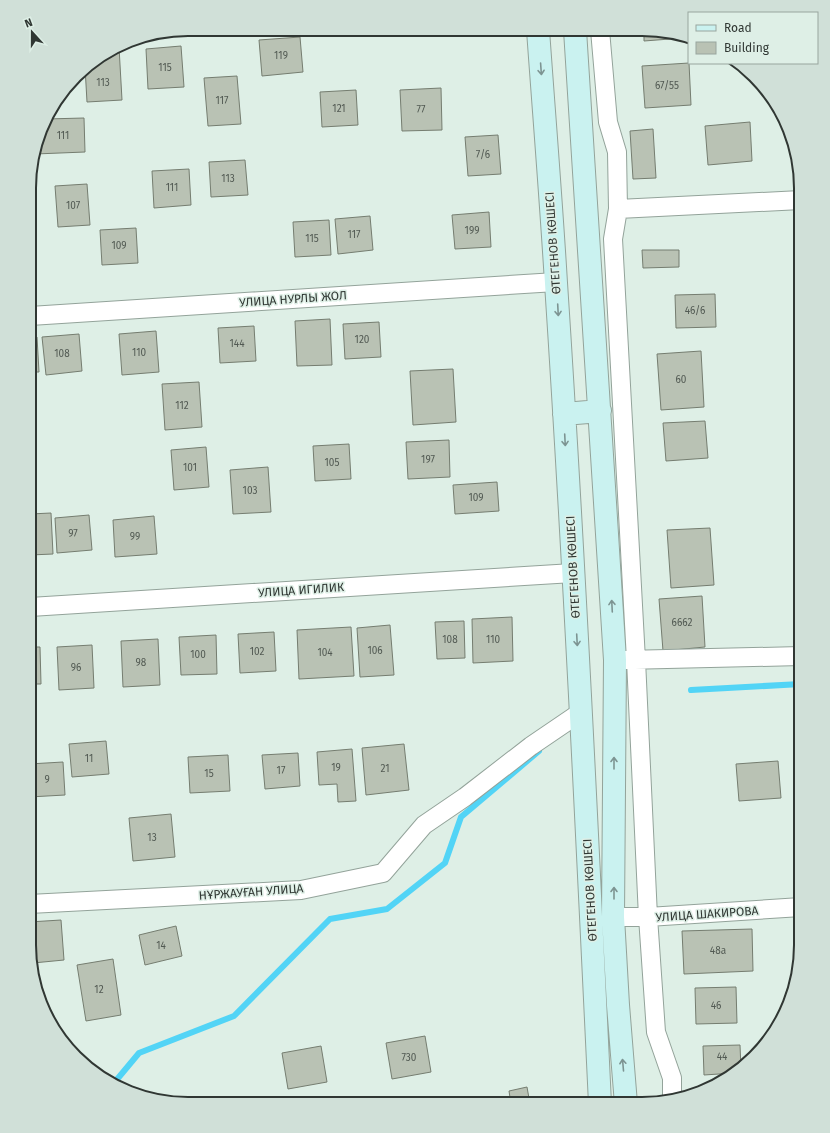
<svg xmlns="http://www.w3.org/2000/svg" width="830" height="1133" font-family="'Fira Sans',sans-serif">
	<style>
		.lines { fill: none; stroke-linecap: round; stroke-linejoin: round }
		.stream { stroke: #52d4f6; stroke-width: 6 }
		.building { fill: #b9c2b4; stroke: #757d70 }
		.minor-casing { stroke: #93a39a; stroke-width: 20 }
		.secondary-casing { stroke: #93a39a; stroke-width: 24 }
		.minor { stroke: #fff; stroke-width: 18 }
		.secondary { stroke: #caf2f0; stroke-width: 22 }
		.oneway { stroke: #7d9492 }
		.labels { text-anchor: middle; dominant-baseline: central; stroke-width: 3; stroke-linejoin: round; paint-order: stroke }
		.number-label { font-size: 10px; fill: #525a53 }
		.street-label { font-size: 12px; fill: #303733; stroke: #deefe6 }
		.rim { fill: none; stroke: #303733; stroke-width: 2 }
	</style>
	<rect width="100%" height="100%" fill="#deefe6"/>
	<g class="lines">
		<!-- stream -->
		<path class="stream" d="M691 690 801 684
			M114 1083 139 1053 234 1016 330 919 387 909 445 863 461 817 539 751"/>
	</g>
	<!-- building -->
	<path class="building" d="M644 30H663L683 38 644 41Z
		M300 37 303 72 262 76 259 40Z
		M181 46 184 87 148 89 146 49Z
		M119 47 122 100 87 102 85 67Z
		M689 63 691 105 645 108 642 66Z
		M237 76 241 124 208 126 204 78Z
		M441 88 442 130 402 131 400 90Z
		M356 90 358 125 322 127 320 92Z
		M84 118 85 152 35 154 46 119Z
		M750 122 752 161 708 165 705 126Z
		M653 129 656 178 633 179 630 131Z
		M498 135 501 174 468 176 465 137Z
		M245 160 248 195 211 197 209 162Z
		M189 169 191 205 154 208 152 171Z
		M87 184 90 225 58 227 55 186Z
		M489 212 491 247 455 249 452 215Z
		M370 216 373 250 338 254 335 219Z
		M329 220 331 255 295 257 293 222Z
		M136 228 138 263 102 265 100 230Z
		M642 250H679V267L643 268Z
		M715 294 716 327 676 328 675 295Z
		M330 319 332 365 297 366 295 321Z
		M379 322 381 357 345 359 343 324Z
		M254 326 256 361 220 363 218 328Z
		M156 331 159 372 122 375 119 334Z
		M79 334 82 371 46 375 42 337Z
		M30 337H37L39 372H30Z
		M701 351 704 407 661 410 657 354Z
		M453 369 456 422 413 425 410 371Z
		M199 382 202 427 165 430 162 384Z
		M705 421 708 458 666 461 663 423Z
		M449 440 450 477 408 479 406 442Z
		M349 444 351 479 315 481 313 446Z
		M206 447 209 487 174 490 171 450Z
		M268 467 271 512 233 514 230 470Z
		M497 482 499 511 455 514 453 485Z
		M51 513 53 554 30 555V514Z
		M89 515 92 550 57 553 55 518Z
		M154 516 157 554 115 557 113 520Z
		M710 528 714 585 671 588 667 530Z
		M702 596 705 647 663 651 659 599Z
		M512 617 513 661 473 663 472 619Z
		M464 621 465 658 437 659 435 622Z
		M390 625 394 675 360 677 357 628Z
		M351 627 354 676 299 679 297 630Z
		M274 632 276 671 240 673 238 634Z
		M216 635 217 674 181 675 179 637Z
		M158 639 160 685 123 687 121 641Z
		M92 645 94 688 59 690 57 647Z
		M30 647H40L41 684H29Z
		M106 741 109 774 72 777 69 744Z
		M404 744 409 790 366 795 362 748Z
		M352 749 356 801 338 802 337 784 319 785 317 752Z
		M298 753 300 786 265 789 262 755Z
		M228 755 230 791 190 793 188 757Z
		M778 761 781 798 739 801 736 764Z
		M63 762 65 795 29 797V764Z
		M171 814 175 857 133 861 129 818Z
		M61 920 64 960 33 963 29 946V922Z
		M176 926 182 956 145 965 139 935Z
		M752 929 753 971 684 974 682 931Z
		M113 959 121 1015 86 1021 77 965Z
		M736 987 737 1023 696 1024 695 988Z
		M425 1036 431 1072 392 1079 386 1043Z
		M740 1045 741 1069 734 1073 704 1075 703 1046Z
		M321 1046 327 1082 288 1089 282 1053Z
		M527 1087 530 1104H511L509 1091Z
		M328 1097V1103H277V1102Z"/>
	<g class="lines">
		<defs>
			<path id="minor" d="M600 30 608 122 617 152 618 209 613 239 636 660 648 917 656 1032 672 1078V1097
				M618 209 801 200
				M30 316 556 282
				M30 607 573 573
				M624 660 801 656
				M29 904 301 890 383 873 424 825 465 797 531 746 581 712
				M613 917H648L801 907"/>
			<path id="secondary" d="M538 30C544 114 551 199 556 283 574 557 587 830 600 1104
				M575 30 615 660 613 917 618 1005 626 1104
				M564 414 600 411"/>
		</defs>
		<!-- minor casing -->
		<use href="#minor" class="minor-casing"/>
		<!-- secondary casing -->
		<use href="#secondary" class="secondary-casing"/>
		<!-- minor -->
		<use href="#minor" class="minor"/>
		<!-- secondary -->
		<use href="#secondary" class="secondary"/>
	</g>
	<!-- one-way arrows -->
	<defs><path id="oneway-shaft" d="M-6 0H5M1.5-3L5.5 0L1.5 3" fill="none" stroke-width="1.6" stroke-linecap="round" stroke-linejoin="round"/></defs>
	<g class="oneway">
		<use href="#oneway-shaft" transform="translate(541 69) rotate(86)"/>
		<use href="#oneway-shaft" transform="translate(558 310) rotate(87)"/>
		<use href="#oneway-shaft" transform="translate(565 440) rotate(87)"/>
		<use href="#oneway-shaft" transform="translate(612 606) rotate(-93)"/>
		<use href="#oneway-shaft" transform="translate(577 640) rotate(87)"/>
		<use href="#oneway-shaft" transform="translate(614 763) rotate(-90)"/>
		<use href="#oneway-shaft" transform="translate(614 893) rotate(-90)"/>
		<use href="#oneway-shaft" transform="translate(623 1065) rotate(-95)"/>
	</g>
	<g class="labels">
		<!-- number labels -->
		<g class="number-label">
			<text x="281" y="56">119</text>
			<text x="165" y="68">115</text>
			<text x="103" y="83">113</text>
			<text x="667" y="86">67/55</text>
			<text x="222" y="101">117</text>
			<text x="339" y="109">121</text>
			<text x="421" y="110">77</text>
			<text x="63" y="136">111</text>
			<text x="483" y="155">7/6</text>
			<text x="228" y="179">113</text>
			<text x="172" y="188">111</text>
			<text x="73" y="206">107</text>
			<text x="472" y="231">199</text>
			<text x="354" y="235">117</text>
			<text x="312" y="239">115</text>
			<text x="119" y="246">109</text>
			<text x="695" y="311">46/6</text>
			<text x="362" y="340">120</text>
			<text x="237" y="344">144</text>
			<text x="139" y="353">110</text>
			<text x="62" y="354">108</text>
			<text x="681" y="380">60</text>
			<text x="182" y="406">112</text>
			<text x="428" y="460">197</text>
			<text x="332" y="463">105</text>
			<text x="190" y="468">101</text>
			<text x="250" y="491">103</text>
			<text x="476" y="498">109</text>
			<text x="73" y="534">97</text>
			<text x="135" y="537">99</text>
			<text x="682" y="623">6662</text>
			<text x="450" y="640">108</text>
			<text x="493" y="640">110</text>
			<text x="375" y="651">106</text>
			<text x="257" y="652">102</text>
			<text x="325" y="653">104</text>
			<text x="198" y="655">100</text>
			<text x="141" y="663">98</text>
			<text x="76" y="668">96</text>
			<text x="89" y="759">11</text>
			<text x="336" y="768">19</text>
			<text x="385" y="769">21</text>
			<text x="281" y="771">17</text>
			<text x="209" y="774">15</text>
			<text x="47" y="780">9</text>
			<text x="152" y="838">13</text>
			<text x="161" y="946">14</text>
			<text x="718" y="951">48а</text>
			<text x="99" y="990">12</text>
			<text x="716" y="1006">46</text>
			<text x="722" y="1057">44</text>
			<text x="409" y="1058">730</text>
		</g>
		<!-- street labels -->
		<g class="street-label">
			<text transform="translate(553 243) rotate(-94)">ӨТЕГЕНОВ КӨШЕСІ</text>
			<text transform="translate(293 299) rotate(-4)">УЛИЦА НУРЛЫ ЖОЛ</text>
			<text transform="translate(573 567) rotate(-93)">ӨТЕГЕНОВ КӨШЕСІ</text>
			<text transform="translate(301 590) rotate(-4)">УЛИЦА ИГИЛИК</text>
			<text transform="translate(590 890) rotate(-93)">ӨТЕГЕНОВ КӨШЕСІ</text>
			<text transform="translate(251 892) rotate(-4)">НҰРЖАУҒАН УЛИЦА</text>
			<text transform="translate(707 914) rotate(-4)">УЛИЦА ШАКИРОВА</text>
		</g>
	</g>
	<!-- crop -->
	<path d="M0 0H830V1133H0ZM188 36H642A152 152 0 0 1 794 188V945A152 152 0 0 1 642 1097H188A152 152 0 0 1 36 945V188A152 152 0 0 1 188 36Z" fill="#d0e0d8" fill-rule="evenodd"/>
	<path class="rim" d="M188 36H642A152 152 0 0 1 794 188V945A152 152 0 0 1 642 1097H188A152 152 0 0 1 36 945V188A152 152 0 0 1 188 36Z"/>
	<!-- legend -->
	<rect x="688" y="12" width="130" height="52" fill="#deefe6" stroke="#98a59e"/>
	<rect x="696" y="25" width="20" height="6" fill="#caf2f0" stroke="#98a59e"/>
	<text x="724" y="32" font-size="12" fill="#303733">Road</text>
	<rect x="696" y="42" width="20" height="12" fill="#b9c2b4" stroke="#98a59e"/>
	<text x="724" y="52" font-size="12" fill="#303733">Building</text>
	<!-- north arrow -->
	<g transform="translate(32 32) rotate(339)" stroke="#deefe6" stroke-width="3" paint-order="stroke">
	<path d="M0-3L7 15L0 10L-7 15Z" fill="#303733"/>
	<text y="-6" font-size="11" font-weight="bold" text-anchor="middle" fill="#303733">N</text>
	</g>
</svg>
